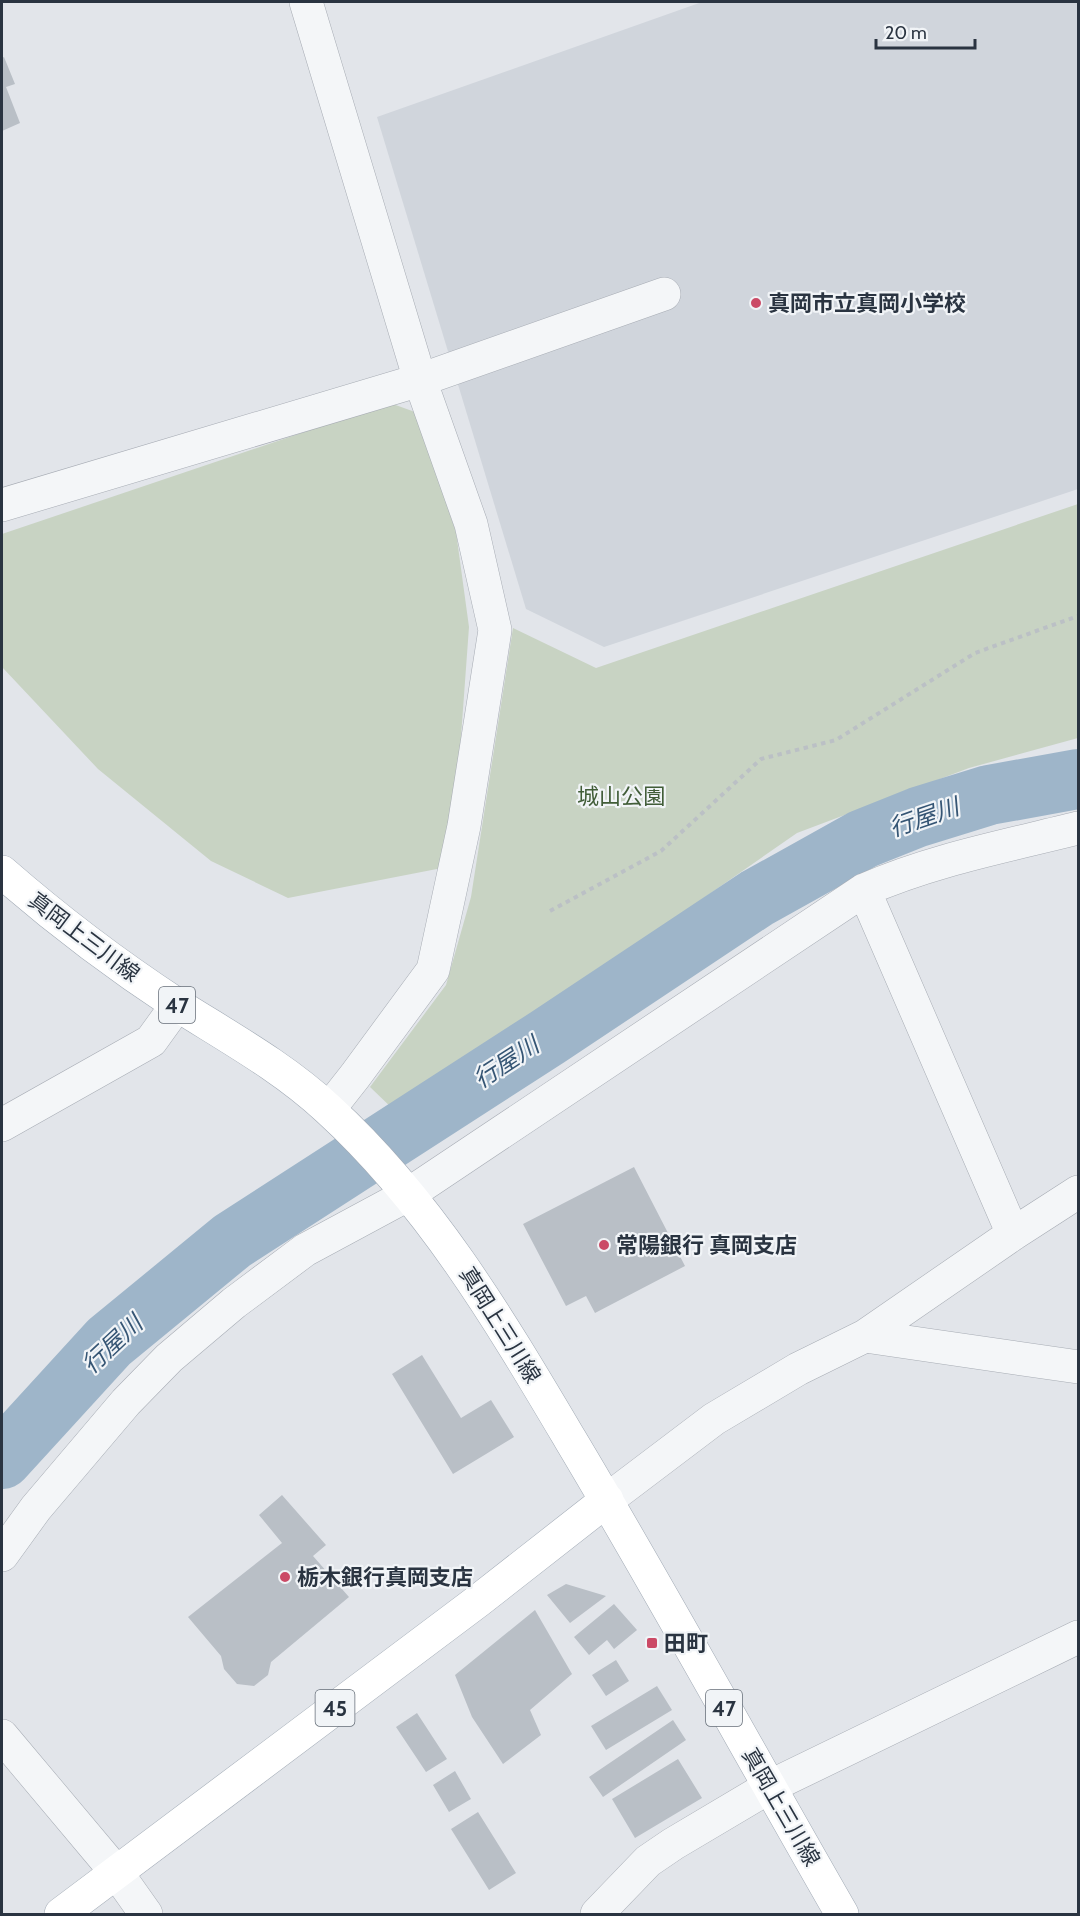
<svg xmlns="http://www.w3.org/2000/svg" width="1080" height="1916" font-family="Cabin,'Noto Sans JP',sans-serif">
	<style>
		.built { fill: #d0d5dc }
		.green { fill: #c8d3c3 }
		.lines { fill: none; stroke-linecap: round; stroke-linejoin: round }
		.river { stroke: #9eb5c9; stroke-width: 60 }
		.building { fill: #b9bfc6 }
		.minor-casing { stroke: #a7acb4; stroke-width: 34 }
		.major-casing { stroke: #a1aab5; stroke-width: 34 }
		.path { stroke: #bbc0c5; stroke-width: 4; stroke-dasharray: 4.5 4.5; stroke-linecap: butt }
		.minor { stroke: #f4f6f8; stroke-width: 33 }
		.major { stroke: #fff; stroke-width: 33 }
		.poi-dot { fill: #cb4a66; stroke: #f1f4f7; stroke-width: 2 }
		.labels { text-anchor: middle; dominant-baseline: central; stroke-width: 4.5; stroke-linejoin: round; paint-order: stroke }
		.shield { fill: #f1f4f7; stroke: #666e78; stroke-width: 1.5 }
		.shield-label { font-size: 21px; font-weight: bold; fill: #2a3441 }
		.poi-label { font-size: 22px; font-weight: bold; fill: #2a3441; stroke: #f1f4f7; text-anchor: start }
		.park-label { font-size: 22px; fill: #415d38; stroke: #f1f4f7 }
		.street-label { font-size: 22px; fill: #2a3441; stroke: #f1f4f7 }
		.water-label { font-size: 24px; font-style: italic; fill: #355574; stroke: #f1f4f7 }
	</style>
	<rect width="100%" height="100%" fill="#e2e5ea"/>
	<!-- built -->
	<path class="built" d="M702 2H1078V489L604 647 526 609 377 117Z"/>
	<!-- green -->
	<path class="green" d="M390 403 415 412 456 532 469 627 460 750 442 868 288 898 211 861 98 769 2 667V534Z
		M1078 504V738L969 768 797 833 396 1112 370 1087 446 985 471 897 513 628 596 668Z"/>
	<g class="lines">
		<!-- river -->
		<path class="river" d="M2 1459 109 1342 232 1241 548 1037 757 898 863 839 918 817 989 795 1078 779"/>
	</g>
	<!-- building -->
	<path class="building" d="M4 57 15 84 6 87 20 123 2 131V58Z
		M634 1167 685 1266 595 1313 586 1296 566 1306 523 1224Z
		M422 1355 461 1418 491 1400 514 1437 453 1474 392 1374Z
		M282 1495 326 1545 313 1556 349 1597 271 1662 268 1675 254 1686 237 1684 224 1669 221 1656 188 1617 282 1543 259 1515Z
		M566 1584 606 1596 570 1623 547 1595Z
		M614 1604 637 1630 614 1649 607 1640 589 1655 574 1637Z
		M535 1610 572 1674 530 1710 541 1735 503 1764 472 1717 455 1675Z
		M616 1660 629 1681 606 1696 592 1675Z
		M657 1686 672 1710 606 1750 591 1726Z
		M417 1713 447 1759 426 1772 396 1727Z
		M673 1720 686 1740 603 1797 589 1777Z
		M678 1759 702 1798 635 1838 612 1799Z
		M455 1771 471 1799 449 1812 433 1785Z
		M478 1812 516 1873 489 1890 451 1829Z"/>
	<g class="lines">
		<defs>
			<path id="minor" d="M306 2 420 380 471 524 495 630 464 826 433 970 355 1076 329 1109
				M2 505 420 380 664 294
				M864 890 1013 1234
				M2 1125 151 1041 177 1005
				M865 1336 1078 1367
				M607 1500 714 1419 798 1369 865 1336 1013 1234 1078 1192
				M2 1555 36 1508 126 1402 169 1358 234 1303 305 1250 409 1194 864 890C932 860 1006 846 1078 828
				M2 1736 117 1873 146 1914
				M597 1914 648 1861 673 1844 769 1787 1078 1637"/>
			<path id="major" d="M2 872C57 920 115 964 176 1004 228 1037 283 1067 328 1109 430 1202 500 1321 570 1439 664 1596 751 1756 842 1914
				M61 1914 478 1601 607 1500"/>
		</defs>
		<!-- minor casing -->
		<use href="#minor" class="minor-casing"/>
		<!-- major casing -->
		<use href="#major" class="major-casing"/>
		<!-- path -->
		<path class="path" d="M550 911 661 851 761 759 836 740 975 653 1078 616"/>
		<!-- minor -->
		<use href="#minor" class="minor"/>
		<!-- major -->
		<use href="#major" class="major"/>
	</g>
	<!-- markers -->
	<g class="poi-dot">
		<circle cx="756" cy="303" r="6"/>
		<circle cx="604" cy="1245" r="6"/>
		<circle cx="285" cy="1577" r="6"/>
		<rect x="646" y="1637" width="12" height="12" rx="3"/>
	</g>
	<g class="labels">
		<!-- shield labels -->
		<g class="shield">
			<rect x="159" y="987" width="36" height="36" rx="4.5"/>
			<rect x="315.5" y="1690" width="39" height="36" rx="4.5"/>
			<rect x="706" y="1690" width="36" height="36" rx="4.5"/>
		</g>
		<g class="shield-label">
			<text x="177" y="1005">47</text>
			<text x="335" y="1708">45</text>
			<text x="724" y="1708">47</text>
		</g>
		<!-- poi labels -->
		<g class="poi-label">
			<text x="768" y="303">真岡市立真岡小学校</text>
			<text x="616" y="1245">常陽銀行 真岡支店</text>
			<text x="297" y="1577">栃木銀行真岡支店</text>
			<text x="664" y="1643">田町</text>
		</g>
		<!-- park labels -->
		<g class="park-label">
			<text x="621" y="796">城山公園</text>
		</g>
		<!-- street labels -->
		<g class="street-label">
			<text transform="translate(84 937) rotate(37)">真岡上三川線</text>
			<text transform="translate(500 1325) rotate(58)">真岡上三川線</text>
			<text transform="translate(781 1807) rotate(60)">真岡上三川線</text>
		</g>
		<!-- water labels -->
		<g class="water-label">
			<text transform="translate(924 817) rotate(-19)">行屋川</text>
			<text transform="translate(506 1062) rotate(-33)">行屋川</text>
			<text transform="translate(112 1344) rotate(-43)">行屋川</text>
		</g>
	</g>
	<!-- border -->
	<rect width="1080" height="1916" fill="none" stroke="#2a3441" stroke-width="6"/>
	<!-- scale -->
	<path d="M876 39v9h99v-9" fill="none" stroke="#2a3441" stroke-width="3"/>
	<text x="885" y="39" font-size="18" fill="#2a3441" stroke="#f1f4f7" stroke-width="4.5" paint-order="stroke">20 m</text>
</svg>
